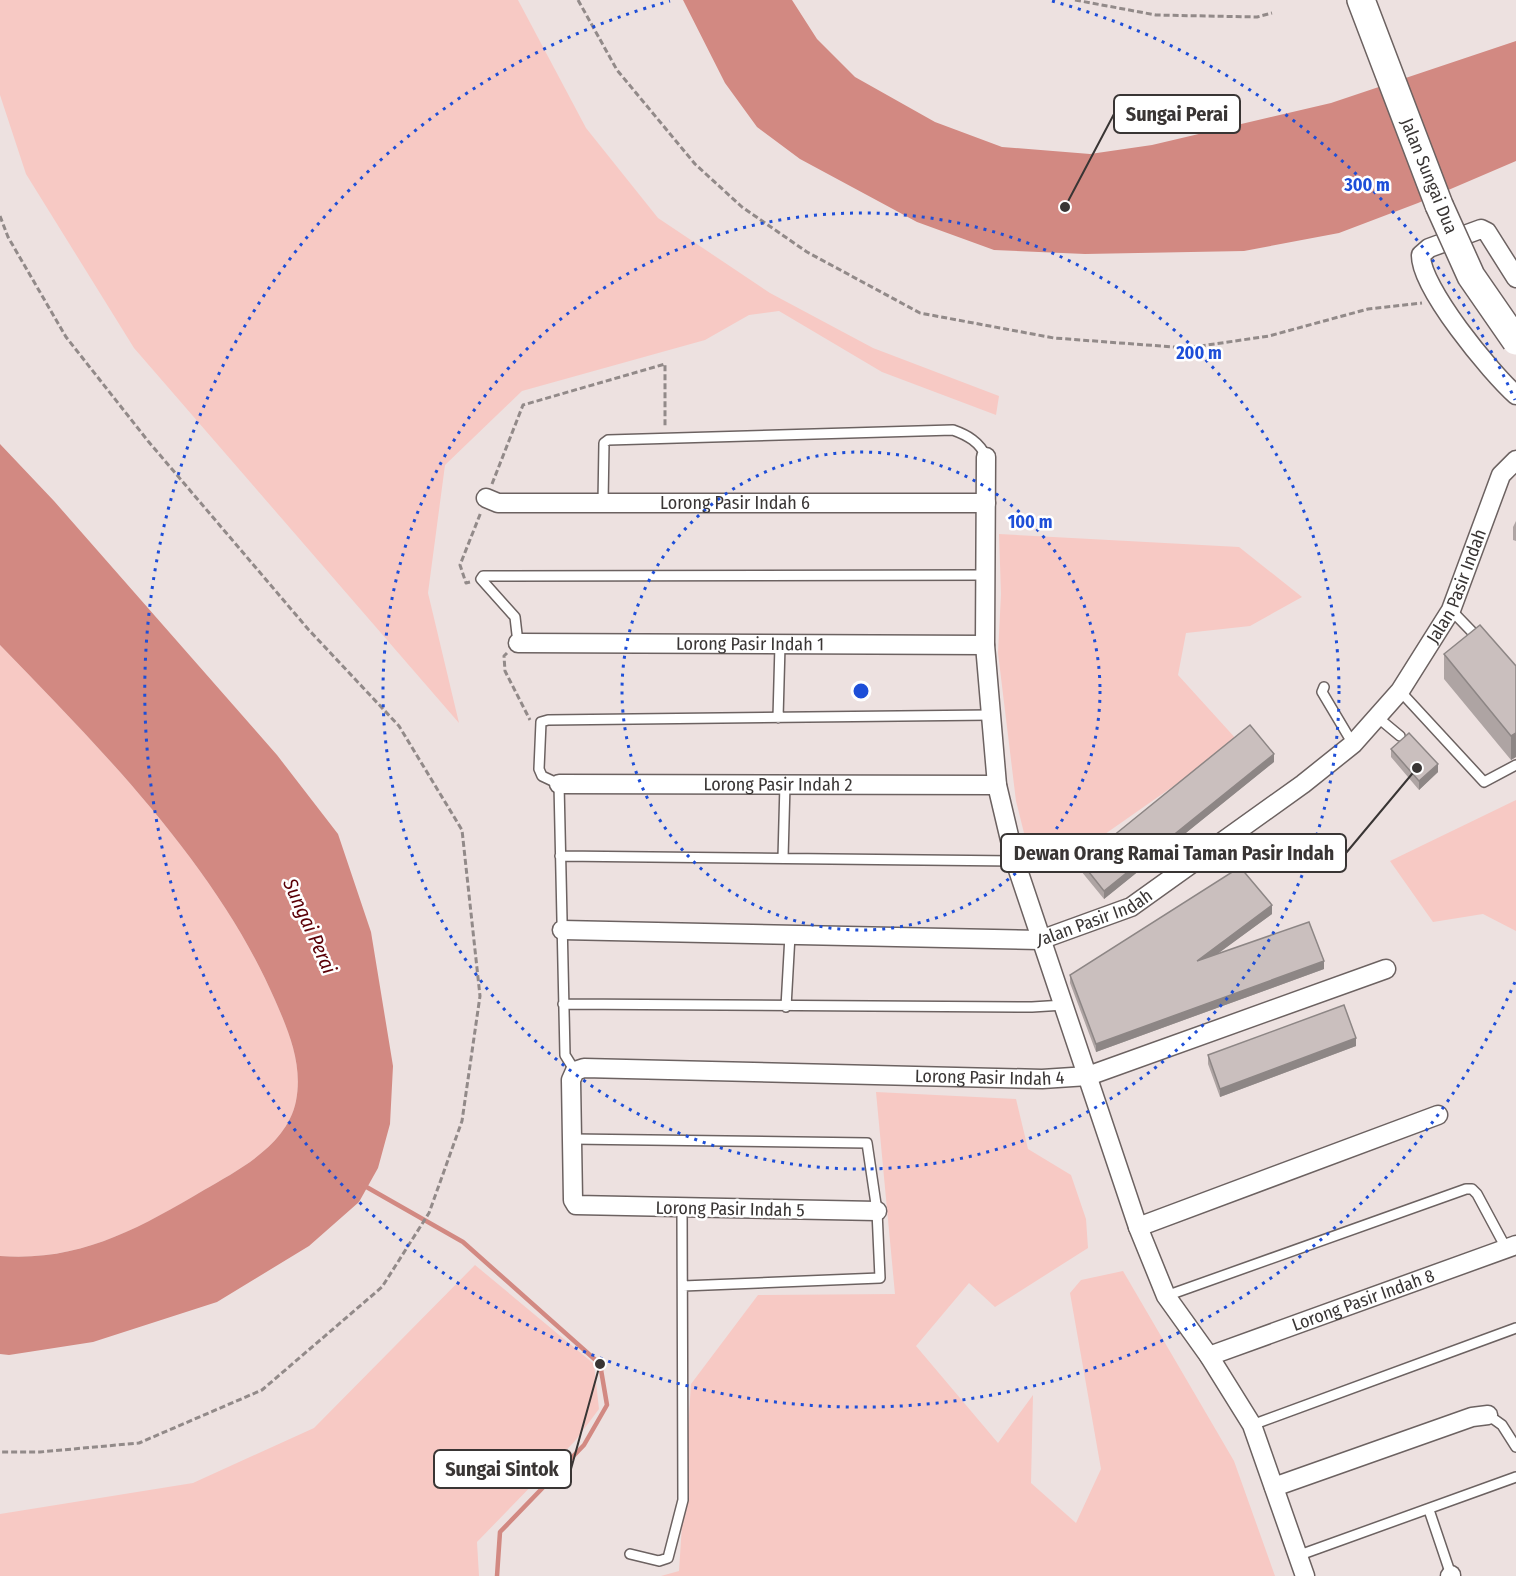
<svg xmlns="http://www.w3.org/2000/svg" width="1516" height="1576" font-family="'Fira Sans Condensed',sans-serif">
	<style>
		.green { fill: #f7c9c4 }
		.water { fill: #d28982 }
		.lines { fill: none; stroke-linecap: round; stroke-linejoin: round }
		.stream { stroke: #d28982; stroke-width: 4.5 }
		.lane-casing { stroke: #6c6261; stroke-width: 12 }
		.street-casing { stroke: #6c6261; stroke-width: 21 }
		.secondary-casing { stroke: #6c6261; stroke-width: 30 }
		.path { stroke: #928a89; stroke-width: 3; stroke-dasharray: 6 3; stroke-linecap: butt }
		.lane { stroke: #fff; stroke-width: 9 }
		.street { stroke: #fff; stroke-width: 18 }
		.secondary { stroke: #fff; stroke-width: 27 }
		.secondary-bridge-casing { stroke: #6c6261; stroke-width: 30; stroke-linecap: butt }
		.secondary-bridge { stroke: #fff; stroke-width: 27 }
		.wall { fill: #aea4a3 }
		.shaded-wall { fill: #8d8685 }
		.building { fill: #cabfbe; stroke: #8d8685; stroke-width: 1.5 }
		.ring { fill: none; stroke: #1d4ed8; stroke-width: 3; stroke-dasharray: 3 6 }
		.labels { text-anchor: middle; dominant-baseline: central; stroke-width: 5; stroke-linejoin: round; paint-order: stroke }
		.street-label { font-size: 18px; fill: #393534; stroke: #fff }
		.water-label { font-size: 20px; font-style: italic; fill: #5b0007; stroke: #fff }
		.centre { fill: #1d4ed8; stroke: #fff; stroke-width: 3 }
		.ring-label { font-size: 18px; text-anchor: middle; font-weight: bold; fill: #1d4ed8; stroke: #fff; stroke-width: 5; stroke-linejoin: round; paint-order: stroke }
		.leader { fill: none; stroke: #393534; stroke-width: 2 }
		.callout-dot { fill: #393534; stroke: #fff; stroke-width: 2 }
		.callout { fill: #fff; stroke: #393534; stroke-width: 2 }
		.callout-label { font-size: 20px; text-anchor: middle; font-weight: bold; fill: #393534 }
	</style>
	<rect width="100%" height="100%" fill="#ede1e0"/>
	<!-- green -->
	<path class="green" d="M0 0H518L586 128 658 218 770 293 873 348 999 396 996 415 882 372 779 311 749 315 705 340 522 391 445 465 428 593 459 723 134 348 26 174 0 95Z
		M999 534 1239 547 1302 597 1250 626 1186 633 1178 675 1238 741 1065 862 1033 869 1016 801 998 653 1001 594Z
		M0 645C101 749 217 866 275 1000 289 1032 303 1065 296 1101 287 1145 240 1169 204 1190 139 1229 78 1262 0 1256Z
		M1516 800V931L1483 914 1433 922 1390 861Z
		M876 1092 1016 1099 1028 1149 1071 1175 1086 1219 1088 1248 995 1307 969 1283 916 1346 998 1443 1033 1395 1031 1483 1076 1523 1101 1469 1070 1293 1081 1280 1123 1271 1234 1461 1275 1576H661L679 1571 691 1384 758 1295 895 1294Z
		M475 1265 594 1364 599 1409 575 1441 477 1542 479 1576H0V1514L193 1483 314 1428Z"/>
	<!-- water -->
	<path class="water" d="M683 0H792L817 39 855 77 935 122 1002 147 1090 154 1152 145 1331 103 1516 41V161L1418 203 1339 233 1244 251 1085 254 994 250 917 222 800 159 757 127 725 83Z
		M0 444 54 501 277 755 338 834 371 932 393 1066 390 1124 378 1168 359 1202 309 1246 217 1302 93 1342 9 1355 0 1354V1256C79 1262 138 1229 204 1190 240 1169 287 1145 296 1101 303 1065 289 1032 275 1000 217 866 101 749 0 645Z"/>
	<g class="lines">
		<!-- stream -->
		<path class="stream" d="M363 1185 463 1242 600 1364 607 1405 584 1445 500 1532 497 1576"/>
		<defs>
			<path id="lane" d="M603 503 604 443 608 440 953 430C967 435 980 442 986 457
				M1451 610 1479 639
				M518 643 515 617 481 579 483 576 986 575
				M1324 687 1322 692 1353 744
				M1400 691 1484 782 1516 765
				M1376 716 1400 736
				M778 718 780 645
				M560 856 1015 861
				M783 858 785 784
				M563 1004 1032 1007 1064 1005
				M786 1007 790 935
				M575 1071 565 1055 559 784 542 776 539 769 541 722 548 720 991 715
				M572 1139 867 1143 877 1211 880 1278 683 1286
				M1166 1296 1466 1189H1472L1477 1194 1506 1248
				M1488 1415 1502 1425 1516 1447
				M1252 1425 1516 1328
				M1429 1510 1451 1575
				M630 1554 659 1561 668 1558 683 1500 682 1209
				M1297 1556 1516 1477"/>
			<g id="street">
				<path d="M1516 278 1487 232 1481 229 1429 248 1421 255C1420 287 1491 373 1516 395"/>
				<path d="M986 457 985 645 997 785 1015 861 1138 1227 1166 1296 1209 1356 1252 1425 1305 1576"/>
				<path id="s1" d="M486 498 498 503H986"/>
				<path id="s2" d="M518 643 985 645"/>
				<path id="s3" d="M559 784 997 785"/>
				<path id="s4" d="M562 930 1040 940 1131 907 1303 784 1353 744 1400 691 1451 610 1501 475 1516 460"/>
				<path id="s5" d="M877 1211 576 1205 573 1200 571 1080 575 1071 584 1068 1042 1079 1088 1076 1386 969"/>
				<path d="M1138 1227 1438 1115"/>
				<path id="s6" d="M1209 1356 1516 1245"/>
				<path d="M1274 1487 1472 1417 1488 1415"/>
				<path d="M1450 1576 1451 1575"/>
			</g>
			<path id="secondary" d="M1361 0 1439 205"/>
		</defs>
		<!-- lane casing -->
		<use href="#lane" class="lane-casing"/>
		<!-- street casing -->
		<use href="#street" class="street-casing"/>
		<!-- secondary casing -->
		<use href="#secondary" class="secondary-casing"/>
		<!-- path -->
		<path class="path" d="M578 0 617 70 695 164 742 207 807 252 920 313 1054 338 1187 348 1269 336 1368 309 1422 303
			M1075 0 1156 15 1257 17 1272 13
			M0 216 8 237 66 337 148 441 308 629 399 726 462 830 480 996 462 1121 429 1213 382 1287 262 1390 139 1443 40 1452H0
			M492 484 523 405 665 364V428
			M470 582 466 583 460 565 481 512
			M507 653 504 656 505 671 530 720"/>
		<!-- lane -->
		<use href="#lane" class="lane"/>
		<!-- street -->
		<use href="#street" class="street"/>
		<!-- secondary -->
		<use href="#secondary" class="secondary"/>
		<defs>
			<path id="secondary-bridge" d="M1439 205 1471 276 1516 341"/>
		</defs>
		<!-- secondary-bridge casing -->
		<use href="#secondary-bridge" class="secondary-bridge-casing"/>
		<!-- secondary-bridge -->
		<use href="#secondary-bridge" class="secondary-bridge"/>
	</g>
	<!-- wall -->
	<path class="wall" d="M1516 521V541L1513 540V527Z
		M1444 654 1516 666V757L1511 760 1444 679Z
		M1391 749 1438 772 1419 790 1391 757Z
		M1274 762 1104 899 1081 871V862Z
		M1272 914 1218 953 1324 969 1096 1052 1070 983V975Z
		M1356 1046 1220 1097 1208 1064V1055Z"/>
	<!-- shaded-wall -->
	<path class="shaded-wall" d="M1516 733V757L1511 760V736Z
		M1274 754V762L1104 899V891Z
		M1438 764V772L1419 790V781Z
		M1272 905V914L1197 969V961Z
		M1324 961V969L1096 1052V1044Z
		M1356 1038V1046L1220 1097V1089Z"/>
	<!-- building -->
	<path class="building" d="M1480 625 1516 666V733L1511 736 1444 654Z
		M1250 725 1274 754 1104 891 1081 862Z
		M1409 733 1438 764 1419 781 1391 749Z
		M1240 867 1272 905 1197 961 1309 922 1324 961 1096 1044 1070 975Z
		M1344 1005 1356 1038 1220 1089 1208 1055Z"/>
	<!-- distance rings -->
	<g class="ring">
		<circle cx="861" cy="691" r="239"/>
		<circle cx="861" cy="691" r="478"/>
		<path d="M1515 982A716 716 0 1 1 670 1M1052 1A716 716 0 0 1 1515 400"/>
	</g>
	<g class="labels">
		<!-- street labels -->
		<g class="street-label">
			<text transform="translate(1429 176) rotate(68)">Jalan Sungai Dua</text>
			<text stroke="none"><textPath href="#s1" startOffset="250">Lorong Pasir Indah 6</textPath></text>
			<text stroke="none"><textPath href="#s4" startOffset="1041">Jalan Pasir Indah</textPath></text>
			<text stroke="none"><textPath href="#s2" startOffset="232">Lorong Pasir Indah 1</textPath></text>
			<text stroke="none"><textPath href="#s3" startOffset="219">Lorong Pasir Indah 2</textPath></text>
			<text stroke="none"><textPath href="#s4" startOffset="537">Jalan Pasir Indah</textPath></text>
			<text stroke="none"><textPath href="#s5" startOffset="852">Lorong Pasir Indah 4</textPath></text>
			<text transform="translate(730 1209) rotate(1)">Lorong Pasir Indah 5</text>
			<text stroke="none"><textPath href="#s6" startOffset="164">Lorong Pasir Indah 8</textPath></text>
		</g>
		<!-- water labels -->
		<g class="water-label">
			<text transform="translate(310 926) rotate(66)">Sungai Perai</text>
		</g>
	</g>
	<circle cx="861" cy="691" r="9" class="centre"/>
	<g class="ring-label">
		<text x="1367" y="191">300 m</text>
		<text x="1199" y="359">200 m</text>
		<text x="1030" y="528">100 m</text>
	</g>
	<!-- callouts -->
	<path class="leader" d="M1065 207L1114 114M1417 768L1346 853M600 1364L571 1469"/>
	<g class="callout-dot">
		<circle cx="1065" cy="207" r="6"/>
		<circle cx="1417" cy="768" r="6"/>
		<circle cx="600" cy="1364" r="6"/>
	</g>
	<g class="callout">
		<rect x="1114" y="95" width="126" height="38" rx="6"/>
		<rect x="1001" y="834" width="345" height="38" rx="6"/>
		<rect x="434" y="1450" width="137" height="38" rx="6"/>
	</g>
	<g class="callout-label">
		<text x="1177" y="121">Sungai Perai</text>
		<text x="1174" y="860">Dewan Orang Ramai Taman Pasir Indah</text>
		<text x="502" y="1476">Sungai Sintok</text>
	</g>
</svg>
